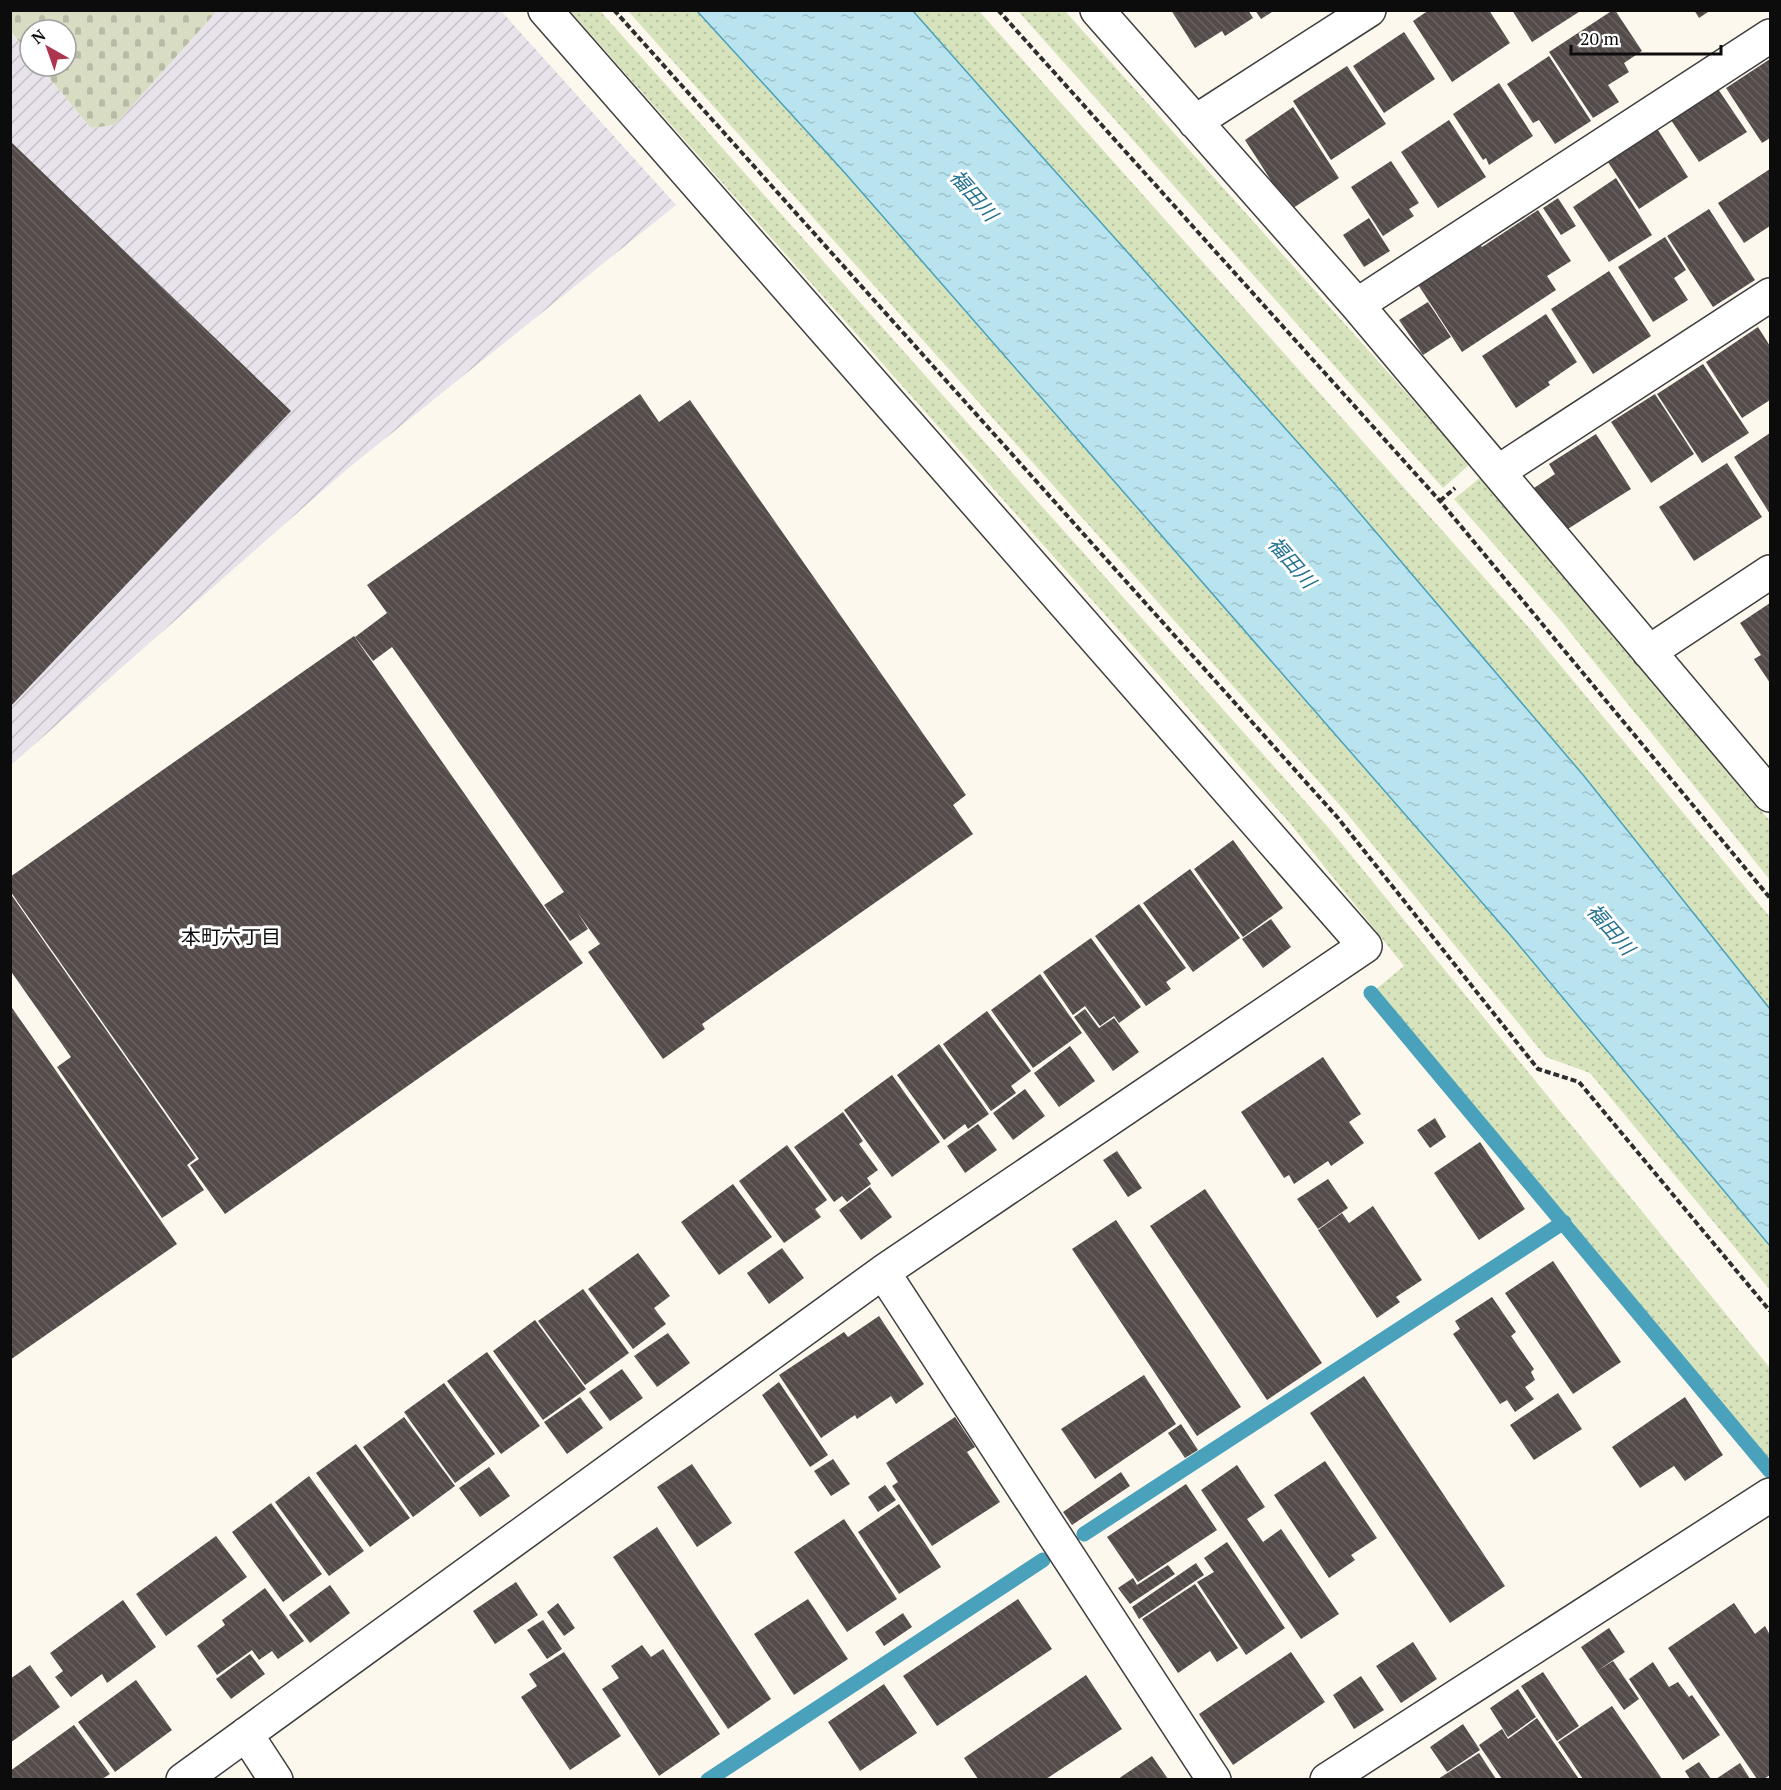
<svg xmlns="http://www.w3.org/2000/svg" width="1781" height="1790" font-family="'PT Serif','Noto Sans JP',serif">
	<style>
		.industrial { fill: url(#industrial-furrows) }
		.grass { fill: url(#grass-dots) }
		.cemetery { fill: url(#cemetery-stones) }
		.water { fill: url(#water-ripples); stroke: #49a1bc; stroke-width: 1.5 }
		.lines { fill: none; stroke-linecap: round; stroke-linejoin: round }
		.stream { stroke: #49a1bc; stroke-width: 15 }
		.building { fill: url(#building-back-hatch) }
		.street-casing { stroke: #3f3f3f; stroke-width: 36 }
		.path { stroke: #2e2e2e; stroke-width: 4; stroke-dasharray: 6 3; stroke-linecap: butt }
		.street { stroke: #fff; stroke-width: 33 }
		.labels { text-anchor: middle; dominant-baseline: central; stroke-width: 6; stroke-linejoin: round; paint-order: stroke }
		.water-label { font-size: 20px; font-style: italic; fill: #25728f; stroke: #fff }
		.neighbourhood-label { font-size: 20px; fill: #0c0c0c; stroke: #fff }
	</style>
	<defs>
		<pattern id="industrial-furrows" width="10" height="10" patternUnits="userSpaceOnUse" patternTransform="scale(1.5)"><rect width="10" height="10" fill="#e8e2ea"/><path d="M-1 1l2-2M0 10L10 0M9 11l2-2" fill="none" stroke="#c6c1c8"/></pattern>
		<pattern id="grass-dots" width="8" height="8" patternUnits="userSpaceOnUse" patternTransform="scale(1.5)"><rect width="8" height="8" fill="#d7e3bc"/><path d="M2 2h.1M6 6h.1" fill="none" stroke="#b7c2a0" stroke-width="1.8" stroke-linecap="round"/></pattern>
		<pattern id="cemetery-stones" width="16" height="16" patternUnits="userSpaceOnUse" patternTransform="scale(1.5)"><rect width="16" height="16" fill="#d8dcc2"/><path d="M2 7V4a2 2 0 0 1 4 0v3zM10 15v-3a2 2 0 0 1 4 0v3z" fill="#b8bca6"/></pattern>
		<pattern id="water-ripples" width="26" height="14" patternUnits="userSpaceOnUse" patternTransform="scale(1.5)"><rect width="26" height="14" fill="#b9e3ee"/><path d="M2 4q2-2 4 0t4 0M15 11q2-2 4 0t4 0" fill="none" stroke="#9ec2cb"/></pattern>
		<pattern id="building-back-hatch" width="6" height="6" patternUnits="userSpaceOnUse" patternTransform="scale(1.5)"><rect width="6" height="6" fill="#544c4a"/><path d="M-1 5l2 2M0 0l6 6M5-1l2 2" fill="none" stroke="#686160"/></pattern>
	</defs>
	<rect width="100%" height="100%" fill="#fdf8ee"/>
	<!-- industrial -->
	<path class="industrial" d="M217 11H501L676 205 346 470 11 765 10 32 30 55V66H39L91 128 115 125Z"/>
	<!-- grass -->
	<path class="grass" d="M570 11H600L1328 827 1770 1368V1464L1568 1219 1375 990 1404 966 1288 821Z
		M628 11H697L845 173 1513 938 1770 1246V1290L1590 1073 1546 1057 1345 811Z
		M913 11H979L1530 629 1770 917V1009L1584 776 1334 483 1011 122Z
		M1018 11H1065L1470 464 1443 488Z
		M1481 477 1770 821V880L1561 621 1454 499Z"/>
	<!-- cemetery -->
	<path class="cemetery" d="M10 11 11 10 217 11 115 125 91 128 39 66H66V30H30V55L11 32Z"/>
	<!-- water -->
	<path class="water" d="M697 11H913L1011 122 1334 483 1584 776 1770 1009V1246L1513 938 845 173Z"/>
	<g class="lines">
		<!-- stream -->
		<path class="stream" d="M1371 993 1770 1471
			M1084 1534 1564 1222
			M708 1780 1043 1560"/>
	</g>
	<!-- building -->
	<path class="building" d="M1171 10H1248L1253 18 1225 36 1222 31 1195 48Z
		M1255 10H1275L1261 19Z
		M1429 10H1489L1510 43 1452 82 1413 21Z
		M1512 10H1582L1532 42Z
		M1613 10H1615L1642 51 1624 63 1629 72 1608 85 1619 102 1593 118 1549 52Z
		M1694 10H1711L1699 18Z
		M1404 32 1435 79 1384 113 1353 66Z
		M1549 56 1591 121 1555 144 1539 120 1533 123 1507 84Z
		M1770 59V138L1762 143 1726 88Z
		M1347 66 1386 124 1331 160 1293 101Z
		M1499 83 1533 136 1489 165 1486 158 1483 160 1453 114Z
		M1718 89 1747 132 1699 162 1671 120Z
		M1293 107 1339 178 1290 210 1245 140Z
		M1449 120 1486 177 1438 208 1401 152Z
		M1656 127 1688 177 1639 209 1606 159Z
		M10 141 291 411 10 707Z
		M1391 161 1419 203 1409 209 1414 216 1383 236 1351 187Z
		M1770 169V226L1744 243 1718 203Z
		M1616 178 1652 235 1609 262 1573 207Z
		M1558 198 1576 226 1561 235 1543 208Z
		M1709 209 1755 280 1713 307 1667 236Z
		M1538 210 1571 261 1547 276 1556 290 1462 352 1415 280 1477 240 1482 247Z
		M1369 218 1390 251 1364 267 1343 235Z
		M1665 237 1686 270 1674 278 1688 300 1653 322 1618 267Z
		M1609 271 1651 336 1593 374 1551 309Z
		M1428 302 1451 337 1423 355 1399 320Z
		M1546 314 1577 362 1548 382 1550 385 1516 408 1482 356Z
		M1758 327 1770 346V400L1742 418 1706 362Z
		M1703 364 1749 433 1702 463 1657 394Z
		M640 394 659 422 690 400 966 795 953 805 973 834 702 1024 705 1029 663 1059 588 952 600 944 577 912 588 929 570 941 544 905 564 892 392 647 373 661 355 637 387 613 367 585Z
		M1655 394 1694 454 1651 483 1611 422Z
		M1770 433V514L1734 457Z
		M1596 434 1631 489 1563 532 1534 488 1555 474 1549 464Z
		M1727 463 1762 517 1694 561 1659 507Z
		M1770 603V683L1754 659 1761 655 1740 623Z
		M354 636 583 963 225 1214 190 1165 199 1159 10 891V877Z
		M1233 840 1283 908 1243 937 1194 869Z
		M1190 869 1240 938 1193 972 1143 903Z
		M10 893 196 1158 187 1165 204 1190 162 1218 57 1067 71 1057 10 970Z
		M1139 904 1186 968 1166 982 1171 989 1146 1006 1095 936Z
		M1271 919 1291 947 1263 968 1242 939Z
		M1091 938 1141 1007 1119 1023 1114 1016 1100 1026 1085 1006 1073 1015 1043 972Z
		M1040 974 1082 1033 1033 1068 991 1010Z
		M10 1005 177 1244 10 1360Z
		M1085 1009 1099 1028 1114 1018 1139 1052 1113 1071 1074 1017Z
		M987 1011 1031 1071 1011 1086 1016 1093 991 1111 943 1044Z
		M939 1044 989 1114 968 1129 965 1124 944 1140 897 1075Z
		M1070 1046 1095 1081 1059 1107 1034 1073Z
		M1323 1057 1361 1114 1349 1122 1364 1143 1331 1166 1328 1161 1294 1184 1289 1175 1284 1178 1241 1112Z
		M892 1075 940 1142 892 1177 844 1110Z
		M1025 1089 1045 1116 1013 1140 993 1113Z
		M843 1112 863 1141 859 1144 878 1170 867 1178 871 1184 847 1202 842 1196 834 1202 794 1147Z
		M1435 1118 1446 1137 1430 1148 1417 1130Z
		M978 1124 997 1150 965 1173 947 1146Z
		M1480 1142 1525 1209 1479 1240 1434 1173Z
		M787 1145 827 1200 815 1209 821 1217 784 1243 739 1181Z
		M1117 1151 1142 1188 1128 1197 1103 1160Z
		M1328 1179 1348 1208 1318 1229 1297 1199Z
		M733 1184 772 1237 719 1275 681 1222Z
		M870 1187 892 1217 861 1240 839 1210Z
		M1205 1189 1322 1363 1267 1400 1150 1226Z
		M1373 1206 1422 1280 1396 1297 1400 1302 1377 1318 1318 1230 1342 1213 1349 1223Z
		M1116 1220 1241 1407 1197 1436 1072 1249Z
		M782 1248 804 1278 769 1304 747 1273Z
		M638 1253 670 1296 654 1308 666 1324 633 1349 588 1289Z
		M1553 1261 1621 1362 1573 1394 1505 1293Z
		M583 1289 629 1353 585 1385 538 1321Z
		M1492 1297 1516 1332 1511 1336 1534 1369 1531 1372 1535 1380 1525 1387 1534 1399 1515 1412 1507 1400 1500 1404 1453 1334 1460 1329 1455 1321Z
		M879 1316 924 1384 896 1404 891 1396 857 1419 855 1415 821 1438 779 1375 844 1332 848 1337Z
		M535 1320 586 1389 543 1420 493 1351Z
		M668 1333 690 1363 657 1387 634 1356Z
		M487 1352 540 1426 501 1454 447 1381Z
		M622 1369 643 1398 610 1421 589 1392Z
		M1144 1375 1176 1424 1095 1479 1061 1429Z
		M1364 1376 1505 1586 1450 1623 1310 1413Z
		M779 1382 828 1455 810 1467 762 1395Z
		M444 1383 495 1454 455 1483 404 1412Z
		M1558 1393 1582 1429 1534 1460 1510 1425Z
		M580 1397 603 1428 567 1454 544 1422Z
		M1685 1397 1723 1455 1685 1481 1674 1466 1640 1488 1612 1447Z
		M404 1417 455 1486 413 1517 363 1447Z
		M955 1417 975 1447 967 1452 1000 1502 932 1546 892 1486 898 1482 886 1463Z
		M1181 1424 1198 1450 1185 1458 1168 1433Z
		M356 1444 410 1518 370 1547 316 1473Z
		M833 1459 850 1484 831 1496 814 1471Z
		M1325 1461 1377 1538 1351 1555 1355 1560 1329 1578 1274 1495Z
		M692 1464 732 1523 697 1547 657 1487Z
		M1237 1465 1265 1507 1247 1519 1263 1542 1281 1529 1339 1614 1301 1639 1201 1490Z
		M489 1467 510 1496 480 1517 459 1488Z
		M1121 1472 1130 1486 1072 1525 1063 1512Z
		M309 1476 364 1551 329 1576 275 1502Z
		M1186 1484 1217 1530 1138 1582 1107 1537Z
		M885 1485 896 1500 878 1512 868 1497Z
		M271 1503 322 1574 283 1602 232 1532Z
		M899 1504 941 1567 899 1594 858 1532Z
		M844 1519 897 1599 847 1632 794 1552Z
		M657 1527 771 1699 728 1729 613 1557Z
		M216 1536 247 1577 166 1636 136 1594Z
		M1227 1542 1285 1628 1246 1655 1197 1582 1214 1572 1204 1558Z
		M1196 1563 1204 1575 1139 1619 1132 1607Z
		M1168 1565 1175 1574 1130 1604 1118 1588 1133 1578 1137 1585Z
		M516 1582 538 1615 495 1644 473 1611Z
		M1195 1584 1238 1648 1217 1662 1210 1651 1178 1673 1142 1619Z
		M330 1585 350 1613 310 1643 289 1615Z
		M265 1588 304 1641 278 1659 272 1651 259 1660 252 1650 217 1675 197 1646 225 1625 222 1620Z
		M808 1599 848 1659 794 1695 754 1634Z
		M1018 1599 1052 1649 937 1726 903 1676Z
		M123 1600 156 1647 107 1683 102 1674 71 1697 55 1677 63 1671 50 1653Z
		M558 1603 575 1628 564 1636 547 1612Z
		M1734 1603 1755 1634 1765 1626 1770 1635V1775L1764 1779H1757L1668 1648Z
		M903 1613 912 1627 884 1646 875 1632Z
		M543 1620 562 1649 547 1659 527 1630Z
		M1609 1628 1625 1652 1597 1671 1581 1647Z
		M1413 1642 1437 1679 1401 1703 1376 1666Z
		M642 1645 651 1657 663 1649 720 1734 659 1776 602 1689 619 1678 611 1666Z
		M564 1652 621 1736 570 1770 521 1697 537 1686 529 1674Z
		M1291 1652 1325 1702 1233 1765 1199 1714Z
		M250 1654 265 1674 231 1699 216 1679Z
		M1613 1661 1639 1699 1624 1710 1597 1671Z
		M1653 1662 1669 1687 1678 1682 1689 1697 1692 1695 1720 1735 1683 1760 1629 1679Z
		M30 1665 60 1707 10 1743V1679Z
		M1543 1672 1579 1726 1557 1741 1521 1686Z
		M1086 1675 1122 1729 1046 1779H978L964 1758Z
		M1361 1676 1384 1710 1354 1729 1333 1695Z
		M136 1680 172 1730 115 1772 78 1722Z
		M884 1684 917 1733 860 1771 828 1722Z
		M1518 1689 1536 1717 1508 1737 1490 1708Z
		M1612 1706 1662 1779H1583L1558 1742Z
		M1537 1718 1579 1779H1502L1479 1745 1502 1729 1508 1739Z
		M1463 1724 1480 1750 1447 1772 1430 1747Z
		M74 1725 110 1774 102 1779H10V1771Z
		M1479 1753 1496 1779H1438Z
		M1152 1756 1168 1779H1118Z
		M1699 1762 1711 1779H1690L1685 1771Z
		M1740 1763 1750 1779H1716Z"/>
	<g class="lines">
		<defs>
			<path id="street" d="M1097 10 1357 305 1770 795
				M1195 122 1369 10
				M1357 305 1770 36
				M1498 472 1770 295
				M1649 652 1770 572
				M883 1272 1214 1780
				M246 1734 276 1780
				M183 1780 883 1272 1365 946 545 10
				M1327 1780 1770 1495"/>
		</defs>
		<!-- street casing -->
		<use href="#street" class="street-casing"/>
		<!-- path -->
		<path class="path" d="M614 10 1338 818 1538 1069 1579 1082 1770 1311
			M998 10 1440 501 1770 898
			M1440 501 1455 488"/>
		<!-- street -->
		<use href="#street" class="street"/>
	</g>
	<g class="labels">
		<!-- water labels -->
		<g class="water-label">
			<text transform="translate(974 195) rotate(49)">福田川</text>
			<text transform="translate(1292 562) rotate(49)">福田川</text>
			<text transform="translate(1611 929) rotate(49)">福田川</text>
		</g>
		<!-- neighbourhood labels -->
		<g class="neighbourhood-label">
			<text x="231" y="936">本町六丁目</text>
		</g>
	</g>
	<!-- border -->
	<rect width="1781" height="1790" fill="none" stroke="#0c0c0c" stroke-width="24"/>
	<!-- north arrow -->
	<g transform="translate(48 48) rotate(320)"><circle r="28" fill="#ffffff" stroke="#9e9e9e" stroke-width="1.5"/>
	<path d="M0-4.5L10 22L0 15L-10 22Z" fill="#ab364e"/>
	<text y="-9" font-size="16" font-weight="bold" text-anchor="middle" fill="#0c0c0c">N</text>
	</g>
	<!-- scale -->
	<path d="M1571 45v9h150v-9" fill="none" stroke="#0c0c0c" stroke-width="3"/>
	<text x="1580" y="45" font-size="18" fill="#0c0c0c" stroke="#ffffff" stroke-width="4.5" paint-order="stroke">20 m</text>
</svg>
